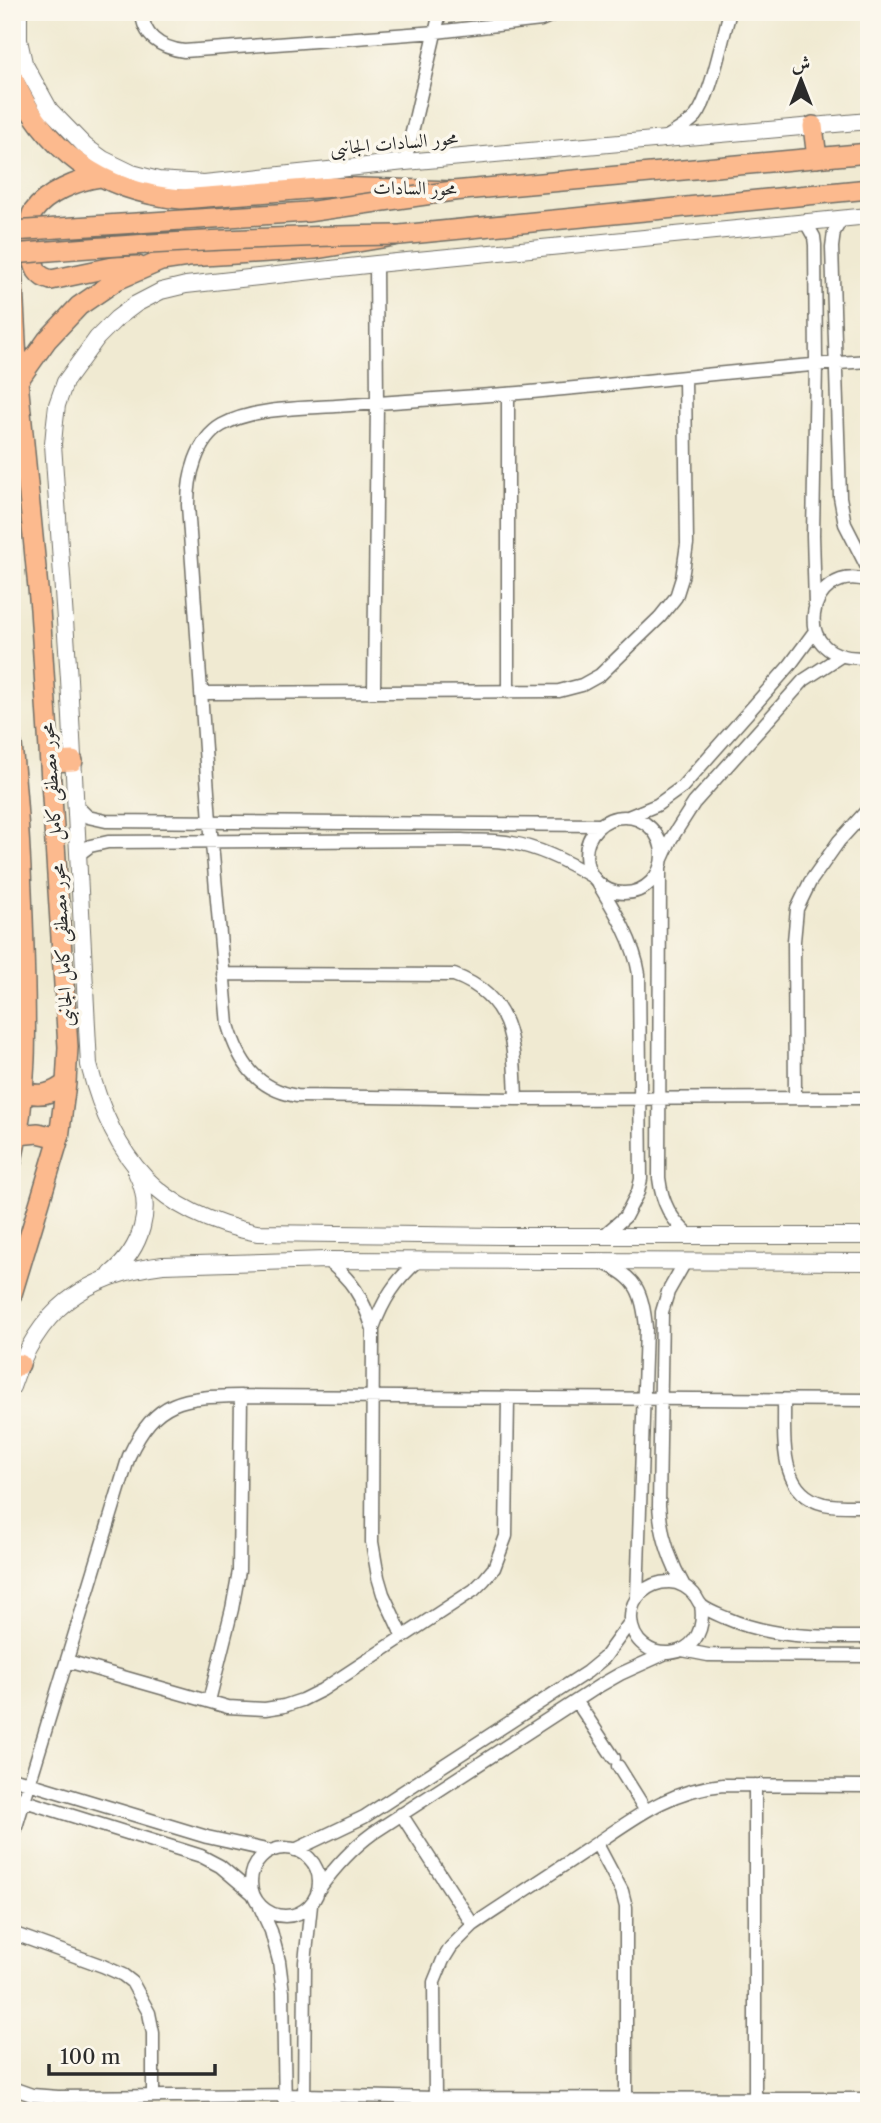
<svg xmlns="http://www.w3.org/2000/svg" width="881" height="2123" font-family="'Libre Caslon Text',Amiri,serif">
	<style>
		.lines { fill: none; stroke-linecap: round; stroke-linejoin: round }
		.minor-casing { stroke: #706e65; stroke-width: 15 }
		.tertiary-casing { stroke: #706e65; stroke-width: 18 }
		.primary-casing { stroke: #706e65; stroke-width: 22 }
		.minor { stroke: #fff; stroke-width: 12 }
		.tertiary { stroke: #fff; stroke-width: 16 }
		.primary { stroke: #fcba8e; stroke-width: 19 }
		.primary-bridge-casing { stroke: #706e65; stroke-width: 22; stroke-linecap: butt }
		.primary-bridge { stroke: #fcba8e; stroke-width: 19 }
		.labels { text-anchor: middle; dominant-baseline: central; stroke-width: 7; stroke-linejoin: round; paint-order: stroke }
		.street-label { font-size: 19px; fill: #2b2b2b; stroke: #fbf7ec }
	</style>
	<rect width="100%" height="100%" fill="#fbf7ec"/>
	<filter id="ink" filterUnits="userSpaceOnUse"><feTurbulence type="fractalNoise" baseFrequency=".0143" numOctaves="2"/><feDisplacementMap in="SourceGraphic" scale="14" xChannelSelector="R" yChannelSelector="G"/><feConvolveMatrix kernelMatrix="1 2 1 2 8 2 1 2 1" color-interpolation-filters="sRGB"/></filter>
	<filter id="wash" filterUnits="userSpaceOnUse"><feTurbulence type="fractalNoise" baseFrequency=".00686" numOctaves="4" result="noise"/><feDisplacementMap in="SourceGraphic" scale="28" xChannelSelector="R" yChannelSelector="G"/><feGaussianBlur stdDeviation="1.57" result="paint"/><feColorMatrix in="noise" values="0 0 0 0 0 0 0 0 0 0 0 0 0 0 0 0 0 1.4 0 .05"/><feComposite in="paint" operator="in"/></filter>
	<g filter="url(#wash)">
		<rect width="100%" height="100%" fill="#f0ead2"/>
	</g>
	<g filter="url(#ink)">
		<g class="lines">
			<defs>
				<path id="minor" d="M142 12C143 37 161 48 184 51L436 32 541 20 559 12
					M665 138C676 131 688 125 696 116 711 97 722 38 730 12
					M405 162 440 12
					M842 218 834 232 832 247 840 497 845 524 869 571
					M805 221 814 237 815 245 816 363 813 535 815 605
					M869 361C747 368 626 385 505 394 449 398 392 402 336 406 301 408 253 408 222 425 196 440 188 477 188 505L210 821 228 1025C239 1062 256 1089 297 1096L516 1099 869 1098
					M508 394V692
					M869 581C805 560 786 667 869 657
					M374 691 377 403 376 264
					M202 693 559 691 582 685 600 675 660 617 676 597 682 578 687 544 685 378
					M76 805 88 817 106 821 600 825
					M628 817 657 805 682 787 790 665 815 631
					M586 855a38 38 0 1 1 76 0a38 38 0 1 1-76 0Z
					M78 855 90 846 108 842 462 840C478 841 496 840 512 843 541 848 568 862 593 877
					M662 859 671 839 694 803 804 680 841 656
					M660 869 659 1178C662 1203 671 1220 690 1236
					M598 883C615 911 634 942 639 974L641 1179 638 1192 625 1217 603 1236
					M223 974 454 975C514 997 514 1044 516 1099
					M795 1098 794 941 797 909 810 882 839 841 869 808
					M326 1260C352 1279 363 1298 373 1329L372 1542 378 1577 383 1594 403 1637
					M603 1263C637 1277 643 1293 646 1328L637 1598
					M373 1328C383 1300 396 1280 418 1261
					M784 1400C785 1436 777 1493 824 1504 839 1507 854 1506 869 1506
					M684 1586C669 1560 661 1536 659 1506L662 1312 668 1292 685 1262
					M701 1605C711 1666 633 1667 631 1619 630 1598 648 1582 669 1582 679 1582 690 1588 696 1597 697 1599 700 1604 702 1606 708 1611 719 1615 726 1618 771 1638 820 1637 869 1637
					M682 1650 708 1655 869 1656
					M67 1661 228 1707 265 1709 284 1706 302 1700 322 1690 474 1590 484 1580 494 1568 506 1536 508 1398
					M209 1701 232 1609 239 1571 241 1396
					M577 1702 614 1758
					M618 1766 646 1811
					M12 1778 207 1837 271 1851
					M755 1785V2111
					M12 1797 201 1856 220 1866 253 1894
					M401 1814 473 1925
					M12 1840 129 1456C156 1398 183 1397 241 1396L869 1400
					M597 1844 622 1891 626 1907V2098
					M251 1882a34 34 0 1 1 68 0a34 34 0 1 1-68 0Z
					M295 1850 364 1817 587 1672 604 1658 631 1621
					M319 1889C335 1867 351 1849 373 1833L599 1686 620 1674 664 1654
					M260 1907 271 1931 279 1961 283 1992 285 2111
					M12 1933 103 1966 123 1975 132 1982 149 2013 153 2033V2095
					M12 2088 32 2095 58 2097 304 2095 435 2098 869 2099
					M435 2098 434 1982 443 1960 451 1947 473 1925C510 1900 548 1876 585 1851 631 1821 666 1790 723 1785L869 1786
					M304 2111 305 1962 311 1905"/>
				<path id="tertiary" d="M19 12V40L24 63 50 110 85 146 103 159 132 173 158 180 204 183 405 162 869 121
					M869 216 376 264 186 285 161 291 136 304 116 319 97 338 65 382 57 405 55 422 53 444 69 679 89 1065C113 1160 159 1214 257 1233L501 1236H869
					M111 1274C141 1249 155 1209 136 1172
					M12 1387C37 1311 83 1275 163 1265L326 1260 869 1262"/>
				<path id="primary" d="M12 76C44 150 101 192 181 199L333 187 453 191 869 153
					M813 126 817 158
					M100 177C78 180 46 193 33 212 27 220 32 263 37 271 41 277 45 278 51 280L113 267 138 266
					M12 263 18 381 40 609 68 1047 66 1083 59 1138 12 1294
					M18 381 47 340 79 306 117 280 161 261 188 257 316 249 400 235 869 189
					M12 745C19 813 22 879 24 948 26 1020 29 1090 12 1161
					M50 762 73 761
					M24 1092C40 1097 53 1094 66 1083
					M18 1135 38 1133 59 1138
					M12 1369 20 1364"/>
			</defs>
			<!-- minor casing -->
			<use href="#minor" class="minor-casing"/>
			<!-- tertiary casing -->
			<use href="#tertiary" class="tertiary-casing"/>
			<!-- primary casing -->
			<use href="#primary" class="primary-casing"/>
			<!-- minor -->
			<use href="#minor" class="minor"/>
			<!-- tertiary -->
			<use href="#tertiary" class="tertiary"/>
			<!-- primary -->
			<use href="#primary" class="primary"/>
			<defs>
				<path id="primary-bridge" d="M12 231 307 212 453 191
					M12 254C141 243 270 236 400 235"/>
			</defs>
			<!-- primary-bridge casing -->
			<use href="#primary-bridge" class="primary-bridge-casing"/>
			<!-- primary-bridge -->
			<use href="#primary-bridge" class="primary-bridge"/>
		</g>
	</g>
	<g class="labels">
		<!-- street labels -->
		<g class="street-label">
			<text transform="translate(394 143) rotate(-5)">محور السادات الجانبى</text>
			<text transform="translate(415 188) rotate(1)">محور السادات</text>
			<text transform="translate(51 782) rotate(-94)">محور مصطفى كامل</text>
			<text transform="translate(62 945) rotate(-93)">محور مصطفى كامل الجانبى</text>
		</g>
	</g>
	<!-- margin -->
	<rect width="881" height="2123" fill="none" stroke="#fbf7ec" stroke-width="42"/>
	<!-- north arrow -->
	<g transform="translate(801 80)" stroke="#fbf7ec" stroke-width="5" paint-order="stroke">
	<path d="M0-5L12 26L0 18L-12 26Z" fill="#2b2b2b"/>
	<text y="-10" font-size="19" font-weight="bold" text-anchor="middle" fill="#2b2b2b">ش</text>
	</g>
	<!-- scale -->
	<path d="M49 2064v10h166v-10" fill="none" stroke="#2b2b2b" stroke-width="3.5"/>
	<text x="60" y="2064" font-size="21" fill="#2b2b2b" stroke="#fbf7ec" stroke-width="5" paint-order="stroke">100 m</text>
</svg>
